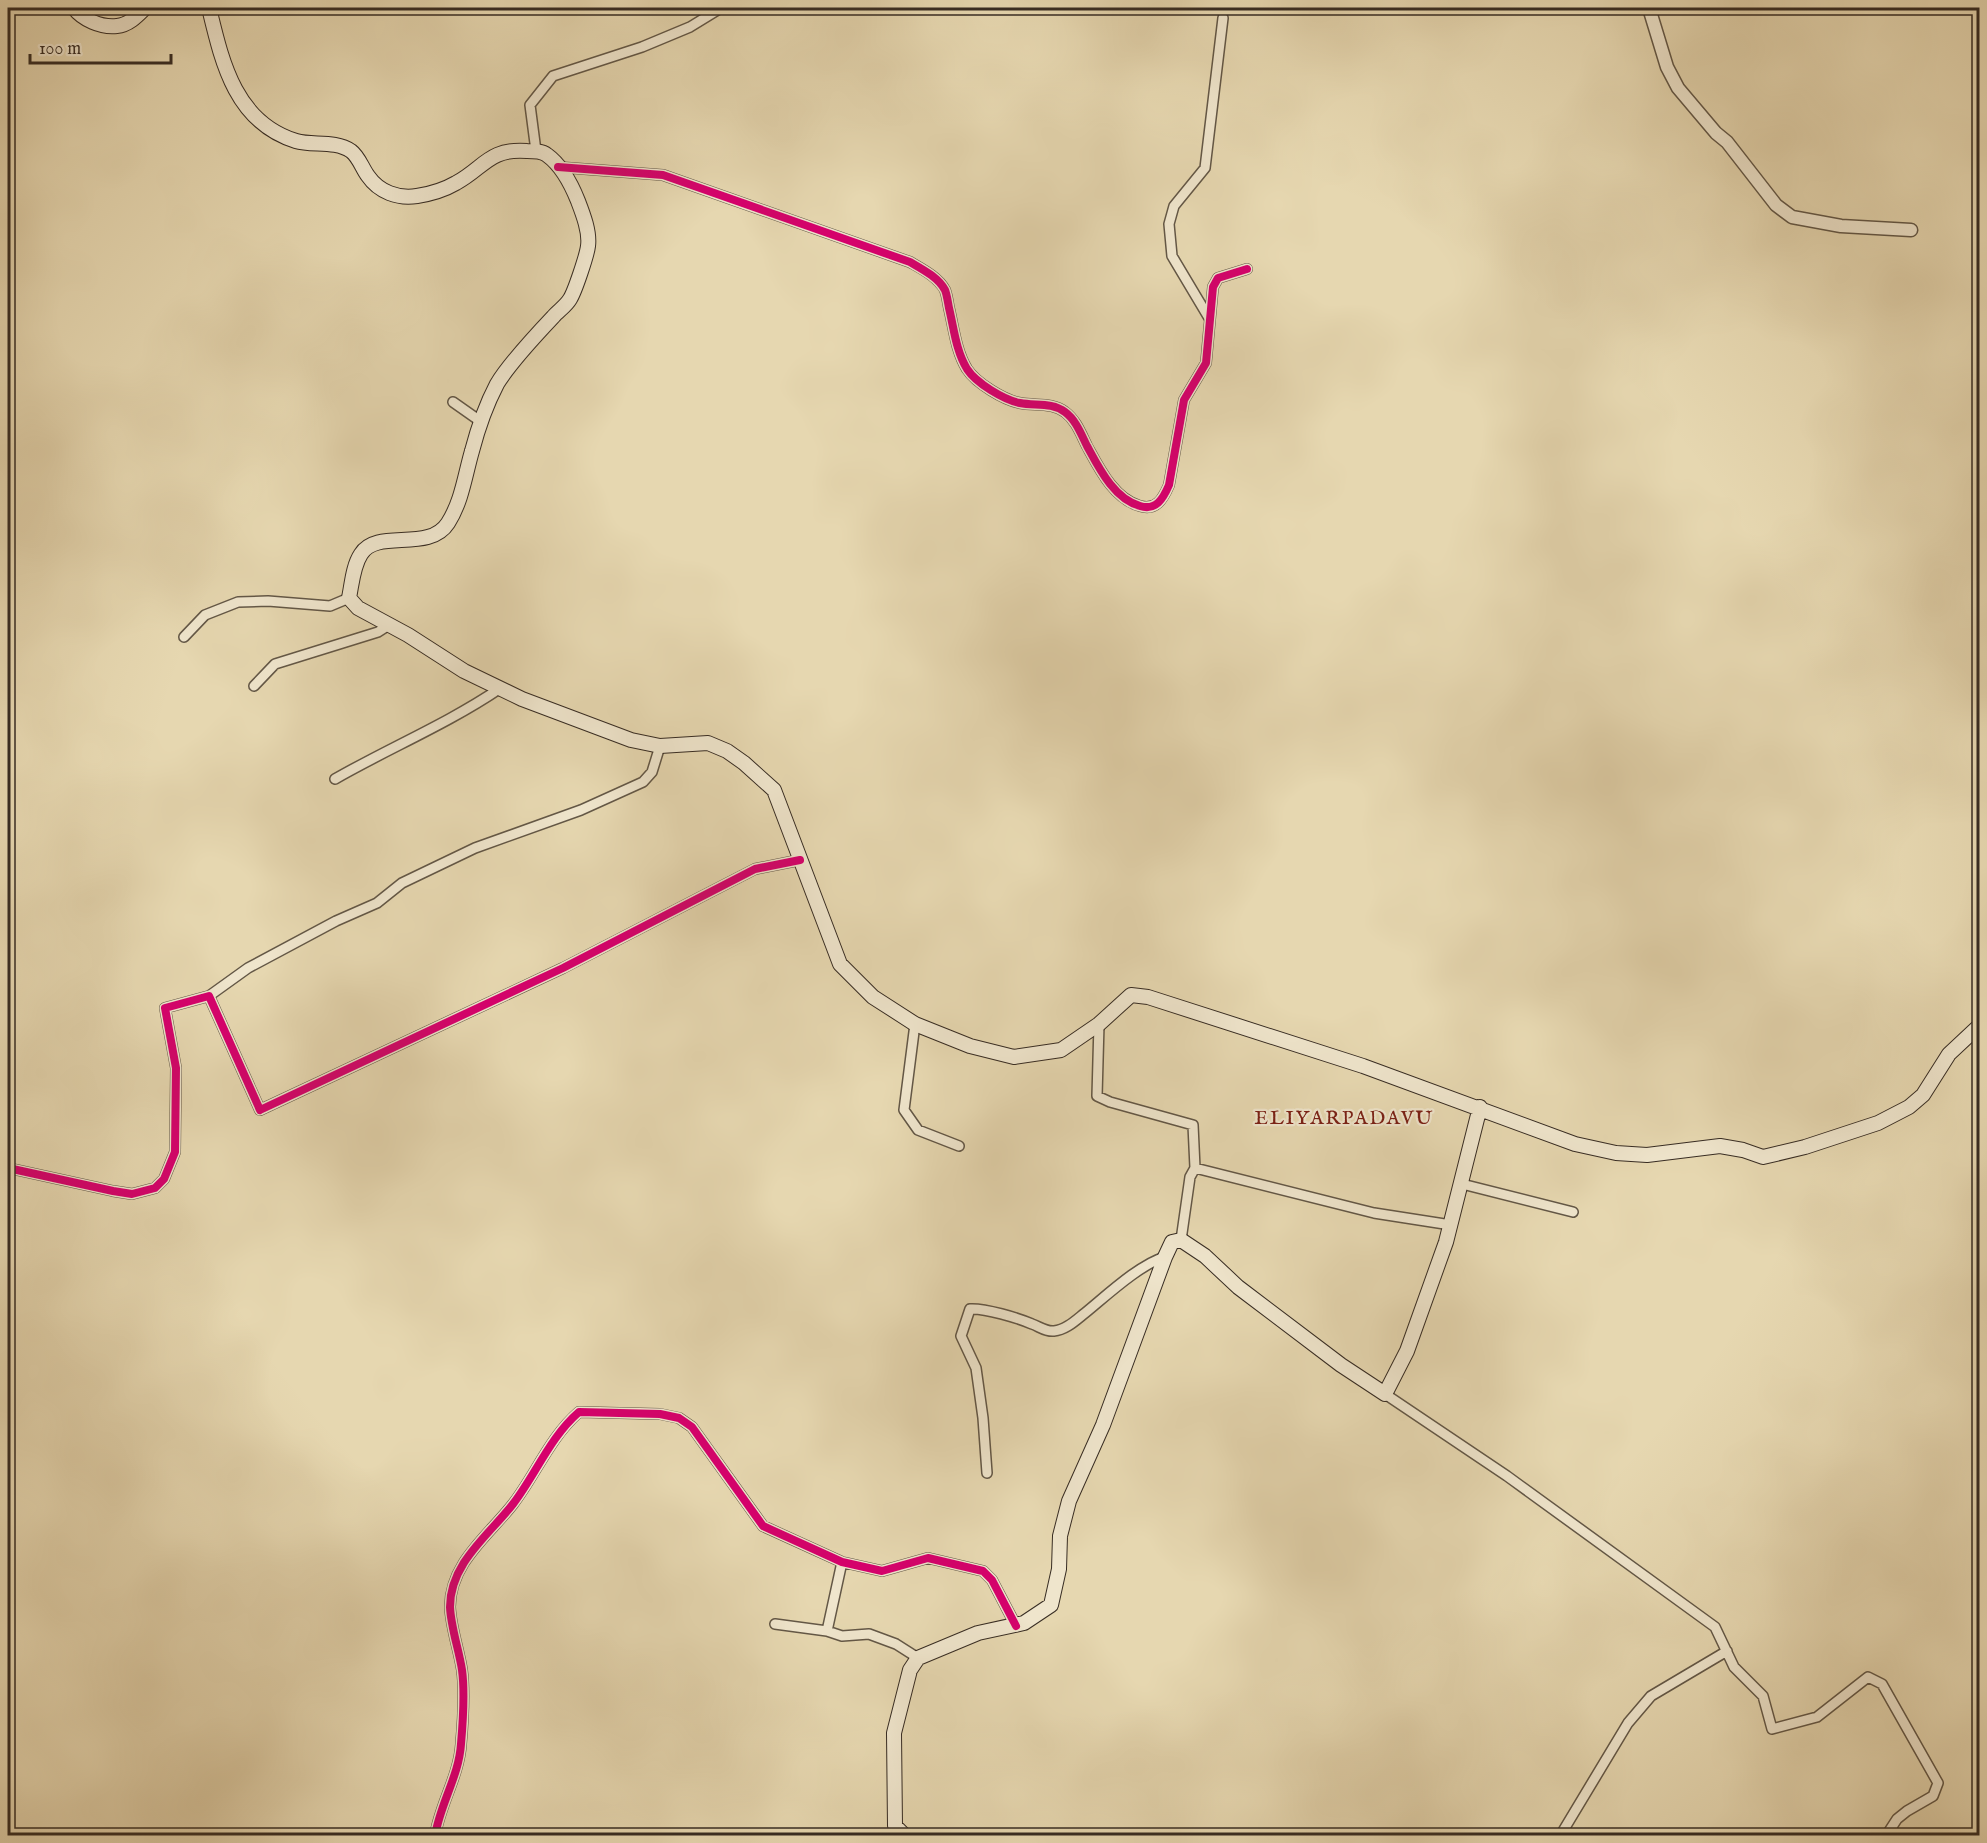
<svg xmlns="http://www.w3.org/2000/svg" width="1987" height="1843" font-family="'IM FELL English',serif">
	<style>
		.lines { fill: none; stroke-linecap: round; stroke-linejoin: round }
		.minor-casing { stroke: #635746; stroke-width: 12 }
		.tertiary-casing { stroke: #635746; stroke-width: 15 }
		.secondary-casing { stroke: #372c23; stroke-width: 16 }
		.minor { stroke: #efe5cc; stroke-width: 9 }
		.tertiary { stroke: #efe5cc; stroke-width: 12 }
		.secondary { stroke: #efe5cc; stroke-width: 14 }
		.cycleway-casing { stroke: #efe5cc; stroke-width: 11 }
		.cycleway { stroke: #d6006c; stroke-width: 8 }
		.labels { text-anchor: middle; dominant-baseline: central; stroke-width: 4.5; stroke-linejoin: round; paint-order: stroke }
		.quarter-label { font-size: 20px; letter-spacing: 1.5px; fill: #7a1f14; stroke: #efe5cc }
	</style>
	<rect width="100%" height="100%" fill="#e6d7b0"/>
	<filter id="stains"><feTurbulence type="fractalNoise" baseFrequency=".00333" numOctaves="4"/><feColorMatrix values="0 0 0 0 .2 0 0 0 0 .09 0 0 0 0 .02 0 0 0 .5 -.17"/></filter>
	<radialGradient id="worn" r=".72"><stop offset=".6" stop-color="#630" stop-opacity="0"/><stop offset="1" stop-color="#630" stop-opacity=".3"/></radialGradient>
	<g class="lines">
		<defs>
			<path id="minor" d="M536 151 530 105 553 76 642 47 690 27 721 8
				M558 167 663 175 910 262C922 269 938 277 945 290 947 295 948 303 949 308 954 329 956 351 967 369 976 383 1004 400 1020 403 1035 406 1052 402 1065 412 1076 420 1081 434 1087 446 1099 468 1114 499 1140 506 1156 511 1163 499 1169 485L1184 400 1206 363 1213 287 1218 278 1247 269
				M1209 318 1172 256 1169 224 1174 206 1205 168 1223 18
				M453 402 480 421
				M184 637 205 615 238 602 268 601 330 606 349 598
				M254 686 275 664 378 632 389 625
				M335 779C389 748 447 724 499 689
				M209 996 248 968 336 921 377 903 402 883 475 848 581 810 643 782 652 772 660 746
				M915 1024 904 1110 918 1130 959 1146
				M1099 1024 1097 1096 1110 1102 1193 1125 1195 1168 1190 1177 1181 1240
				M8 1168 113 1191 132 1194 155 1188 164 1179 175 1152 176 1068 165 1008 209 996 260 1110 563 968 755 869 800 860
				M1195 1168 1374 1213 1451 1225
				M1462 1184 1573 1212
				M1385 1394 1507 1476 1715 1627 1734 1667 1763 1696 1772 1729 1817 1717 1868 1677 1882 1684 1938 1783 1933 1796 1907 1811 1897 1819 1886 1836
				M987 1473 983 1418 976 1368 961 1336 970 1309C985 1308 1018 1318 1032 1324 1040 1327 1046 1332 1054 1331 1066 1330 1076 1320 1085 1313 1106 1296 1140 1264 1165 1257
				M775 1624 827 1631 842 1636 869 1634 896 1644 918 1658
				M827 1631 842 1562
				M435 1836C440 1804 459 1776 461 1744 463 1721 465 1692 462 1670 459 1650 451 1628 450 1607 450 1563 489 1535 513 1504 536 1474 550 1437 579 1412L660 1414 679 1418 692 1427 763 1526 842 1562 882 1571 928 1558 983 1571 992 1580 1016 1626
				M1560 1836 1628 1723 1651 1696 1727 1651"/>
			<path id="tertiary" d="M1649 8 1667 67 1678 88 1716 133 1727 142 1776 205 1792 217 1841 226 1911 230"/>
			<path id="secondary" d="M74 8C82 19 101 28 117 26 129 25 138 15 145 8
				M209 8C222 62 235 122 296 141 312 146 335 140 351 151 359 157 362 168 368 176 379 192 398 199 417 196 430 194 444 190 456 183 484 168 489 148 527 151 534 151 542 151 547 155 561 165 572 186 578 201 583 214 590 232 588 246 587 255 575 291 570 299 566 306 558 311 553 317 536 335 509 364 497 384 486 405 478 428 472 451 465 475 462 501 448 523 429 553 377 528 361 554 353 566 352 583 349 598L358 608 408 635 464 671 522 699 631 740 660 746 708 743 727 751 744 763 774 790 840 964 873 997 915 1024 970 1046 1014 1057 1061 1050 1099 1024 1131 995 1148 997 1363 1066 1575 1144 1616 1153 1647 1155 1720 1146 1743 1150 1763 1157 1805 1147 1878 1123 1909 1107 1923 1095 1949 1054 1980 1025
				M905 1836 895 1826 894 1733 910 1670 918 1658 978 1633 1024 1623 1051 1605 1059 1569 1060 1536 1069 1501 1103 1425 1165 1257 1172 1242 1181 1240 1205 1256 1238 1287 1341 1365 1385 1394 1407 1351 1446 1242 1480 1107"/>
		</defs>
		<!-- minor casing -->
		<use href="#minor" class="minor-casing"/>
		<!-- tertiary casing -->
		<use href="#tertiary" class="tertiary-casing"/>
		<!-- secondary casing -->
		<use href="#secondary" class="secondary-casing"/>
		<!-- minor -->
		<use href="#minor" class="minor"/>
		<!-- tertiary -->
		<use href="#tertiary" class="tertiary"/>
		<!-- secondary -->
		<use href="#secondary" class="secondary"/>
		<defs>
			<path id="cycleway" d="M558 167 663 175 910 262C922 269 938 277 945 290 947 295 948 303 949 308 954 329 956 351 967 369 976 383 1004 400 1020 403 1035 406 1052 402 1065 412 1076 420 1081 434 1087 446 1099 468 1114 499 1140 506 1156 511 1163 499 1169 485L1184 400 1206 363 1213 287 1218 278 1247 269
				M8 1168 113 1191 132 1194 155 1188 164 1179 175 1152 176 1068 165 1008 209 996 260 1110 563 968 755 869 800 860
				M435 1836C440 1804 459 1776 461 1744 463 1721 465 1692 462 1670 459 1650 451 1628 450 1607 450 1563 489 1535 513 1504 536 1474 550 1437 579 1412L660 1414 679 1418 692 1427 763 1526 842 1562 882 1571 928 1558 983 1571 992 1580 1016 1626"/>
		</defs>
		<!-- cycleway casing -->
		<use href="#cycleway" class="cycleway-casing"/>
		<!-- cycleway -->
		<use href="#cycleway" class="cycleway"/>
	</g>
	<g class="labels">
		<!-- quarter labels -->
		<g class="quarter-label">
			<text x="1344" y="1118">ELIYARPADAVU</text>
		</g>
	</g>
	<!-- margin -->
	<rect width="1987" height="1843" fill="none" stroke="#e6d7b0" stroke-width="30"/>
	<rect x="9" y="9" width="1969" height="1825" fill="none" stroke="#372c23" stroke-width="3"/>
	<rect x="15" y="15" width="1957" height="1813" fill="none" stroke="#372c23" stroke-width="1.5"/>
	<!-- scale -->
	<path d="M30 54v9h141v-9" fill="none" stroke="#372c23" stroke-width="3"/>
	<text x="39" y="54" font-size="18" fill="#372c23" stroke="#efe5cc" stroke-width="4.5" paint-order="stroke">100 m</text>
	<rect width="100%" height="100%" filter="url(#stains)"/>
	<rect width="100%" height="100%" fill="url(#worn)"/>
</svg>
